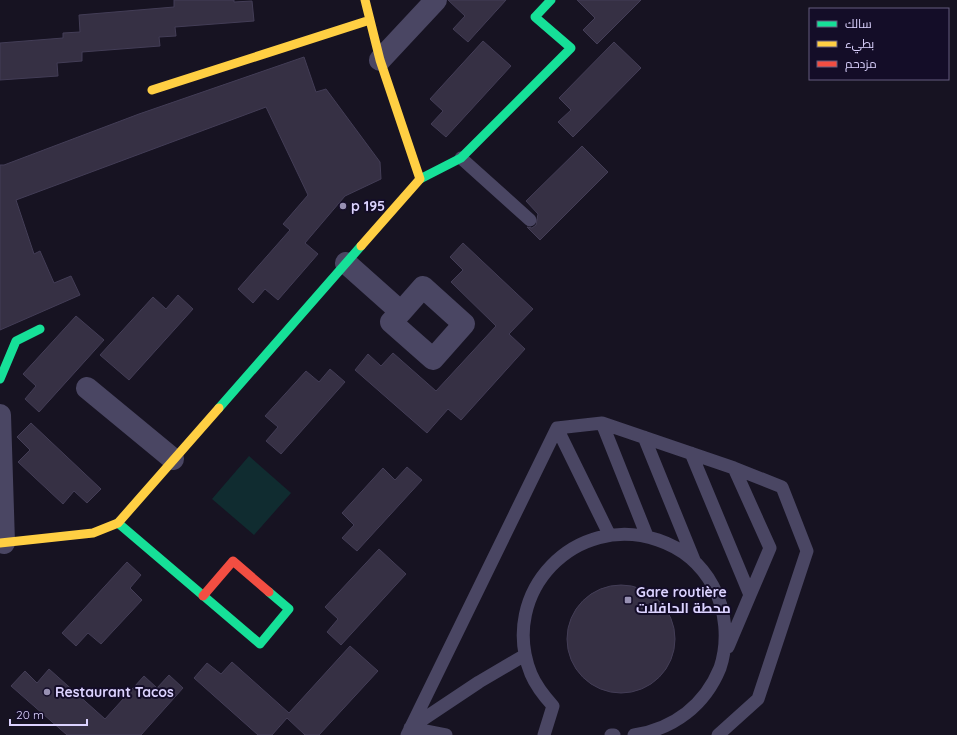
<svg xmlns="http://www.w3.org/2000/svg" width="957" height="735" font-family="Quicksand,Cairo,sans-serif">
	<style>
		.green { fill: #102c30 }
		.building { fill: #363044; stroke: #433d56 }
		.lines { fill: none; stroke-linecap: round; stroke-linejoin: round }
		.lane { stroke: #4a4663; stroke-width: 13 }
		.street { stroke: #4a4663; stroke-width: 22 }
		.fast { stroke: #16e098; stroke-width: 9 }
		.slow { stroke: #ffcf43; stroke-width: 9 }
		.jam { stroke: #f24e42; stroke-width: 9 }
		.poi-dot { fill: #9790b2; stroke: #140d28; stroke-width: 1.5 }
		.labels { text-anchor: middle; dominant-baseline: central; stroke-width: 4; stroke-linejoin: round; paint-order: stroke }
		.poi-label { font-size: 14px; font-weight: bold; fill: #dcd3ff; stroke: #140d28; text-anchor: start }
	</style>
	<rect width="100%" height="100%" fill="#171322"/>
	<!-- green -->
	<path class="green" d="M249 456 291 493 254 535 212 499Z"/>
	<!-- building -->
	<path class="building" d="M174 0H234V2L252 1 254 21 175 27 176 36 159 37 160 46 82 52V61L57 63 58 76 0 80V43L63 38V33L80 32 79 15 174 7Z
		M448 0H506L468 42 453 29 465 16Z
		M577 0H641L597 44 583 30 595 18Z
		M483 41 511 66 446 137 431 124 443 111 430 99Z
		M614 42 641 68 573 137 558 122 571 110 559 98Z
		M304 57 316 92 326 89 380 162 381 179 345 196 305 243 318 254 278 300 265 289 253 303 238 289 290 230 283 224 308 195 266 107 16 200 34 254 40 251 54 283 71 276 80 295 0 330V165H4L139 114Z
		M582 146 608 172 540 240 527 227 532 228 536 225 538 214 526 201Z
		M463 243 533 309 509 334 525 349 461 420 448 409 427 433 355 370 368 354 381 366 393 353 436 391 496 326 451 282 463 270 450 257Z
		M178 295 193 309 129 380 100 355 153 297 166 309Z
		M76 316 104 340 39 412 25 399 36 386 23 374Z
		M330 369 345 382 281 454 266 441 278 427 265 416 306 371 319 382Z
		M31 423 101 489 87 503 74 491 63 504 18 462 30 450 17 437Z
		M407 467 422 480 357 551 342 538 354 525 342 513 383 468 395 480Z
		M379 549 406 574 341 645 327 632 338 619 325 607Z
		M127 562 141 575 130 588 142 600 101 644 88 633 76 646 62 633Z
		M567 639a54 54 0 1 1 108 0a54 54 0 1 1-108 0Z
		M350 646 378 671 319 735H305L287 718 272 735H258L194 678 207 663 221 674 232 662 289 713Z
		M49 669 105 719 144 676 157 688 169 675 183 688 141 735H67L11 686 25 671 37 683Z"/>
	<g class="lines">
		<!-- lane -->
		<path class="lane" d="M461 158 530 220
			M602 423 647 536
			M557 428 609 534
			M644 437 694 560
			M691 453 750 595 728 647
			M734 468 770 548 750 595
			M410 728 479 682 525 655
			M410 728 446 735
			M407 735 557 428 602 423 734 468 782 487 807 551 758 699 718 735
			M544 735 553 706C544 696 536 686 531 674 498 592 576 512 658 540 682 548 701 564 713 586 726 610 729 641 720 668 705 705 674 729 634 735
			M611 735H614"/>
		<!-- street -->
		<path class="street" d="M380 60 436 0
			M346 263 401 312 391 322 433 359 464 324 423 287 401 312
			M87 388 173 459
			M0 415 4 543"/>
		<!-- fast -->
		<path class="fast" d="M420 179 461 158 571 48 535 17 551 0
			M0 379 16 341 40 329
			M219 408 361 246
			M118 523 260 644 289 609 269 592"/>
		<!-- slow -->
		<path class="slow" d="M152 90 370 20
			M361 246 420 179 380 60 365 0
			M0 543 93 533 118 523 219 408"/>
		<!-- jam -->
		<path class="jam" d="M203 596 233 561 269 592"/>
	</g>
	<!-- markers -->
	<g class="poi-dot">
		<circle cx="343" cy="206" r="4"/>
		<rect x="624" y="596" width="8" height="8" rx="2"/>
		<circle cx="47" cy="692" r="4"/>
	</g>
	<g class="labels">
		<!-- poi labels -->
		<g class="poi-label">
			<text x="351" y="206">p 195</text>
			<text x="636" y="592">Gare routière<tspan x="636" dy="16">محطة الحافلات</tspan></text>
			<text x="55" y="692">Restaurant Tacos</text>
		</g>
	</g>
	<!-- legend -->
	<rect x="809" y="8" width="140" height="72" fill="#140d28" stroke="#645c7e"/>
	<rect x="817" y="21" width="20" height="6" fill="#16e098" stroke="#645c7e"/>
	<text x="845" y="28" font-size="12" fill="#dcd3ff">سالك</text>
	<rect x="817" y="41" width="20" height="6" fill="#ffcf43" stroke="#645c7e"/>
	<text x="845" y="48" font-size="12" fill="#dcd3ff">بطيء</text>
	<rect x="817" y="61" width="20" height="6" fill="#f24e42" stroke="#645c7e"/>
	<text x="845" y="68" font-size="12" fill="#dcd3ff">مزدحم</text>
	<!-- scale -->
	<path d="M10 719v6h77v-6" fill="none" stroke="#dcd3ff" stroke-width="2"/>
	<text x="16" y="719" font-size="12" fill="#dcd3ff" stroke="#140d28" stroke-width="3" paint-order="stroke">20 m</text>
</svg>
